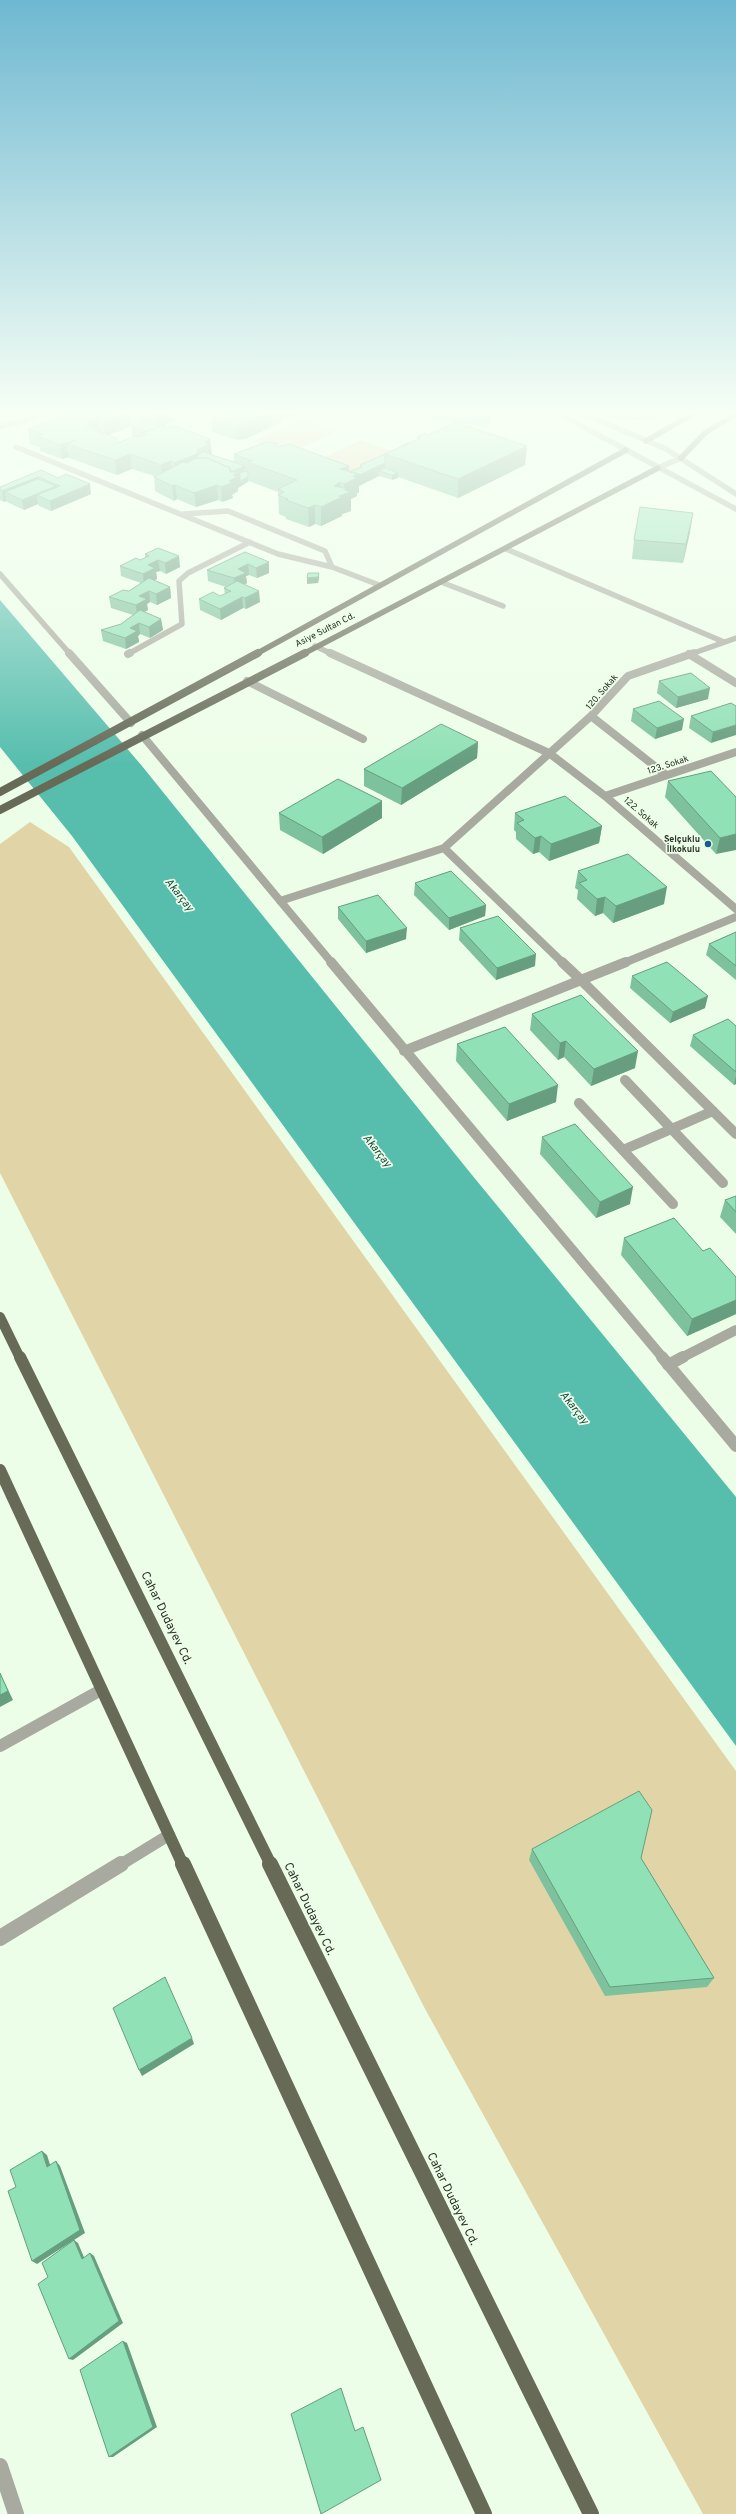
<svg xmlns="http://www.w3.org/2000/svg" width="736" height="2514" font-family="Overpass,sans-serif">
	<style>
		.green { fill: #e1d5a8 }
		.water { fill: #57beae }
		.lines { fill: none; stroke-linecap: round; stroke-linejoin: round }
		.minor-far4 { stroke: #a8aa9f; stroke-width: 5.5 }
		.minor-far3 { stroke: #a8aa9f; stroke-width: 8 }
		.minor-far2 { stroke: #a8aa9f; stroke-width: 10 }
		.minor-far1 { stroke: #a8aa9f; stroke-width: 12 }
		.minor { stroke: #a8aa9f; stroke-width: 16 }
		.major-far4 { stroke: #666a57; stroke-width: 5.5 }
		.major-far3 { stroke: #666a57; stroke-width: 8 }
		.major-far2 { stroke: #666a57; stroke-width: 10 }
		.major-far1 { stroke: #666a57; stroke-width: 12 }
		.major { stroke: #666a57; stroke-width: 16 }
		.wall { fill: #7dc29d; fill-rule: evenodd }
		.shaded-wall { fill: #669e7f }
		.building { fill: #91e1b6; stroke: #669e7f }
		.poi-dot { fill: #195c91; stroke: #edfee8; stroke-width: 1.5 }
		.labels { text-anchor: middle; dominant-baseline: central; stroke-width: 3.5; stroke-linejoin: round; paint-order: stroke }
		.far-street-label { font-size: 9px; fill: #2a3128; stroke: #edfee8 }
		.far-poi-label { font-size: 9px; font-weight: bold; fill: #2a3128; stroke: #edfee8; text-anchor: end }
		.water-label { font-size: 11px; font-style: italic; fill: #15443d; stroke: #edfee8 }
		.near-street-label { font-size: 12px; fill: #2a3128; stroke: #edfee8 }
	</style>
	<rect width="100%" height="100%" fill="#edfee8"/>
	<!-- green -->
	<path class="green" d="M302 419 338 431 287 454 254 441Z
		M361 440 399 453 348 477 310 464Z
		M30 822 69 847 736 1771V2514H703L424 2007 0 1173V844Z"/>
	<!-- water -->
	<path class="water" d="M0 600 142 766 472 1175 736 1497V1746L72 836 0 747Z"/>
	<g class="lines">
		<!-- minor-far4 -->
		<path class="minor-far4" d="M556 412 736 509
			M580 412 666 449 736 494
			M589 413 638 417 675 412
			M0 427 55 412
			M16 447 278 554 332 567 379 585
			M658 468 681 458
			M183 514 228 511 325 551 332 567
			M506 549 724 642
			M0 574 70 654
			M441 582 503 606
			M315 646 332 654
			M128 654 182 624 179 581 188 573 250 542
			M691 654 736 638"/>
		<!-- minor-far3 -->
		<path class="minor-far3" d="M69 653 131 723
			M330 653 549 753 605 796 736 909
			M128 654 130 653
			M689 654 736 683
			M247 681 363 739
			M142 735 332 963
			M666 775 591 716 628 676 694 653
			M605 796 736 752
			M280 901 444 848
			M563 963 444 848 591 716
			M624 963 736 917"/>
		<!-- minor-far2 -->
		<path class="minor-far2" d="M331 962 663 1358
			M626 962 581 980 736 1134
			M404 1051 581 980 562 962
			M625 1080 723 1183
			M579 1103 673 1204
			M623 1150 713 1111
			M681 1358 736 1330"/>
		<!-- minor-far1 -->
		<path class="minor-far1" d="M662 1357 736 1446
			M668 1365 683 1357
			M0 1746 101 1690
			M120 1865 169 1835"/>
		<!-- minor -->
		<path class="minor" d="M0 1938 121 1864
			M0 2466 16 2514"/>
		<!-- major-far4 -->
		<path class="major-far4" d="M646 441 696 412
			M681 458 706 432 736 414
			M256 654 626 450
			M303 654 658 468"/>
		<!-- major-far3 -->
		<path class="major-far3" d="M0 792 258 653
			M0 810 305 653"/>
		<!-- major-far2 -->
		<path class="major-far2" d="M0 1317 20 1358"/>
		<!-- major-far1 -->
		<path class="major-far1" d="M20 1357 271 1865
			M0 1470 183 1865"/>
		<!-- major -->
		<path class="major" d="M183 1864 484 2514
			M270 1864 591 2514"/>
	</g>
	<!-- wall -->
	<path class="wall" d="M71 412H175V420L164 426 212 454H210L234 462V454L278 447 349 466V471L360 467V465L401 447V446L410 443 417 440V437L525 465 458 498 398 477V478L392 480 379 476 359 486V493H357V496L351 499V511L342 514V516L321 526 315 524 309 527 286 519V517L279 514 278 492 249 481 238 488V491L232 495 233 498 222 502 218 500 196 507 177 499 174 501 155 491 154 476 132 469 117 475 69 458V457L62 459 40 451V447L30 444 28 429ZM145 424 155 428 153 429ZM131 426 132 436 133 437 119 442 109 435 125 429V427L126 428Z
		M216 412H297L298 414 290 418 285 417 281 419V422L245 439 237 440 212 432 211 418Z
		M425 412H491V417L487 427 432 418V413Z
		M41 470 91 494 51 511 39 506 38 504 24 510 7 502 6 501 4 502 0 500V487Z
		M690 532 683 563 632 559 634 540Z
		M245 552 269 573 257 578 249 575 246 576 247 583 244 585 260 602 246 609 243 608 221 620 200 610 199 599 220 596 225 594 224 588 226 587 208 581 207 570Z
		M145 554 180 567 166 574 160 571 156 572 157 579 154 580 170 587 171 598 157 605 150 602 147 604 148 610 145 612 161 619 163 630 150 638 140 634 138 636 139 642 126 649 103 641 101 630 121 624 133 615 111 608 109 597 129 591 141 583 121 576 120 566 140 560 145 558Z
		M659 681 708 699 676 708 657 693Z
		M731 703 711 743 689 728 691 716Z
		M633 709 682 730 655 739 631 721Z
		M478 742 477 758 401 805 364 786V769Z
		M668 781 736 797 716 854 665 797Z
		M279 813 382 818 323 854 280 830Z
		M515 813 602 826 599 843 549 861 539 852 533 854 516 839V832L514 830Z
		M578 871 664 904 613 923 603 913 595 916 577 899 578 890 575 888Z
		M415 883 486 905 485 916 449 930 414 895Z
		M338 907 406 939 366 953 338 919Z
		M460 928 535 966 496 980 459 940Z
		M736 932V980L706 955 709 944Z
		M632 976 705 1008 670 1023 630 988Z
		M532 1014 635 1068 591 1086 564 1057 558 1060 530 1030Z
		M736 1026V1084L734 1085 690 1046 693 1035Z
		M457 1044 556 1102 507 1121 456 1061Z
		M542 1137 630 1204 596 1218 540 1154Z
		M736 1196V1234L720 1217 725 1200Z
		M624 1238 703 1251 736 1277V1314L687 1336 621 1255Z
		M532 1849 641 1858 714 1978 707 1987 605 1996 529 1860Z"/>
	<!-- shaded-wall -->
	<path class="shaded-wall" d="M127 412H138L139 422 126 428 124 413Z
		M162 412H175V420L158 429 157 415Z
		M270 412H285V417L281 419V422L245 439 237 440 236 426Z
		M289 412H297L298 414 290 418Z
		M487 412H491V417L487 427Z
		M123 415 125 429 106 436 104 422Z
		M97 419 99 433 86 426 88 423Z
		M210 439 212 454 176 478 174 463 197 450 204 442Z
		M76 440 67 444 69 457 62 459 60 445Z
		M527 446 525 465 458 498V479Z
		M130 454 132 469 117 475 115 460Z
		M171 461 172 476 163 480 161 465Z
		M385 463V473L379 471V476L359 486V493H357V496L351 499V511L342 514V516L321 526V507L334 486 340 482V496L344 494V484L340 469 349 466V478L353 476Z
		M245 466V476L248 477V481H249L238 488V491L232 495 233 498 222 502 221 487 230 468 231 480 233 471Z
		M398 473V478L392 480V475Z
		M38 477 40 487 5 492 6 501 4 502 2 491Z
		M90 484 91 494 51 511 50 501Z
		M175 485 177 499 174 501 172 486Z
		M217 485 218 500 196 507 194 493Z
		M56 486 57 496 37 495 38 504 24 510 22 500Z
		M315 505V524L309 527 308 508Z
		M693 513 690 532 683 563 686 544Z
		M179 556 180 567 166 574 165 563Z
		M158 560 160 571 156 572 157 579 144 585 143 574 148 565Z
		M269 562V573L257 578 256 568Z
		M248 564 249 575 246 576 247 583 235 589 234 578 238 569Z
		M319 573V579L318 583 307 584V578Z
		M170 587 171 598 157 605 156 594Z
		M149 591 150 602 147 604 148 610 137 616 136 605 139 596Z
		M259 591 260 602 246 609 245 598Z
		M242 597 243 608 221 620 220 609Z
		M161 619 163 630 150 638 149 627Z
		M139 623 140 634 138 636 139 642 126 649 125 638 130 628Z
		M710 688 708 699 676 708 678 697Z
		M684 719 682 730 655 739 657 728Z
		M736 725V735L711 743 713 732Z
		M478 742 477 758 401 805 402 788Z
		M382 801V818L323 854 322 837Z
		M602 826 599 843 549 861 551 844Z
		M736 834V850L716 854 720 838Z
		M541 836 539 852 533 854 535 838Z
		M667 887 664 904 613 923 616 906Z
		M605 897 603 913 595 916 597 899Z
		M486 905 485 916 449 930V918Z
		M407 928 406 939 366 953V941Z
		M536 954 535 966 496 980 497 968Z
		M708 996 705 1008 670 1023 673 1012Z
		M566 1041 564 1057 558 1060 560 1043Z
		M638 1051 635 1068 591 1086 594 1069Z
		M736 1076V1084L734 1085Z
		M558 1085 556 1102 507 1121 509 1104Z
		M633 1187 630 1204 596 1218 600 1202Z
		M736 1300V1314L687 1336 692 1319Z
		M0 1673 13 1700 0 1707Z
		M192 2038 194 2044 142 2076 139 2070Z
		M42 2151 47 2155 52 2171 47 2167Z
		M56 2161 60 2166 85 2233 74 2240 78 2243 86 2262 82 2259 74 2240 37 2264 32 2261Z
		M90 2253 94 2256 123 2323 73 2360 69 2359Z
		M123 2341 127 2343 157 2427 113 2457H109Z"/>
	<!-- building -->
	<path class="building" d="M71 412H118L123 415 104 422 97 419 88 423 86 426 118 439V443L135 436 138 437 146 434 141 433 162 426 167 428 173 425 210 439 204 442 209 444 197 450V454L174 463 171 461 161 465 130 454 115 460 67 444 76 440 60 445 38 436 43 434 28 429Z
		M149 412H162L157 415Z
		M216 412H270L244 424 236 426 211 418Z
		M135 414 143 419 141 423 153 429 144 432 131 426 130 416Z
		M456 422 527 446 458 479 385 454 421 438 417 437 425 433 428 435Z
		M141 434 142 436 138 437 136 436Z
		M269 441 278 444 275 446 279 447 289 444 349 466 340 469 359 474 353 476 357 478 344 484 340 482 334 486 348 489 345 490 351 492 339 496 342 497 321 507 315 505 308 508 286 500 288 499 278 495 284 492 278 489 297 480 247 462 252 461 234 454Z
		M409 443H410L403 446H401Z
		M203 452 245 466 233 471 230 470V468L207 458H197L198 455Z
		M385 454V463L359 475V474L349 472 362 467 360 465Z
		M197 458H207L230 468V472H240L233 475 237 477 229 481 232 483 221 487 217 485 194 493 175 485 172 486 154 477 183 462 186 463Z
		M385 468 398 473 392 475 379 471Z
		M41 470 58 478 66 474 90 484 50 501 37 495 60 486 38 477 2 491 0 490V487Z
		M245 471 248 472V477L240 481V473Z
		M38 479 56 486 22 500 5 492Z
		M640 507 693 513 686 544 634 540Z
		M158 548 179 556 165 563 158 560 148 565 155 568 143 574 120 566 136 558 140 560 149 556 145 554Z
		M245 552 269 562 256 568 248 564 238 569 246 573 234 578 207 570Z
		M308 573H319L318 577 307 578Z
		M149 578 170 587 156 594 149 591 139 596 147 599 136 605 109 597 123 590 129 591Z
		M237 581 259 591 245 598 242 597 220 609 199 599 213 592 220 596 231 591 224 588Z
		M140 610 161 619 149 627 139 623 130 628 137 631 125 638 101 630 121 624Z
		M691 673 710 688 678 697 659 681Z
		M659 701 684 719 657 728 633 709Z
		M731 703 736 706V725L713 732 691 716Z
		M441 724 478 742 402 788 364 769Z
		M711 771 736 797V834L720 838 668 781Z
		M338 779 382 801 322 837 279 813Z
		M565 796 602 826 551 844 541 836 535 838 517 823 524 820 515 813Z
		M628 854 667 887 616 906 605 897 597 899 579 883 587 880 578 871Z
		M451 871 486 905 449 918 415 883Z
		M378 895 407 928 366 941 338 907Z
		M498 916 536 954 497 968 460 928Z
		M736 932V966L709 944Z
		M667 962 708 996 673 1012 632 976Z
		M581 995 638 1051 594 1069 566 1041 560 1043 532 1014Z
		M728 1019 736 1026V1072L693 1035Z
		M505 1027 558 1085 509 1104 457 1044Z
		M575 1124 633 1187 600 1202 542 1137Z
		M736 1196V1212L725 1200Z
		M674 1218 703 1251 710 1248 736 1277V1300L692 1319 624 1238Z
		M0 1673 8 1691 0 1695Z
		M639 1791 652 1810 641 1858 714 1978 610 1987 532 1849Z
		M165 1977 192 2038 139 2070 113 2008Z
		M42 2151 47 2167 56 2161 80 2230 32 2261 8 2191 16 2187 10 2170Z
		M74 2240 82 2259 90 2253 119 2321 69 2359 38 2284 48 2277 42 2263Z
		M123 2341 153 2427 109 2457 80 2370Z
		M341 2388 355 2431 363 2427 381 2480 321 2514 291 2414Z"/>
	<!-- sky -->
	<linearGradient id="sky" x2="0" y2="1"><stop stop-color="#6eb8d1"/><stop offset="0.54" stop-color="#f7fff5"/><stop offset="1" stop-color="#f7fff5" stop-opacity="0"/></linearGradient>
	<rect width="736" height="764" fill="url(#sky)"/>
	<!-- markers -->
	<circle class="poi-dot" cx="708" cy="844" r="4"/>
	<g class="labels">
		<!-- far-street labels -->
		<g class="far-street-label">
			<text transform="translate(325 630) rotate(-27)">Asiye Sultan Cd.</text>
			<text transform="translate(602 692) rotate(-49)">120. Sokak</text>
			<text transform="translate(668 765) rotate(-18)">123. Sokak</text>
			<text transform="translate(641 813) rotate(41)">122. Sokak</text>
		</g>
		<!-- far-poi labels -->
		<g class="far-poi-label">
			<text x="700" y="839">Selçuklu<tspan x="700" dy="10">İlkokulu</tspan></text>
		</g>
		<!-- water labels -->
		<g class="water-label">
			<text transform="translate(179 895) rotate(52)">Akarçay</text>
			<text transform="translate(377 1151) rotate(52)">Akarçay</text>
			<text transform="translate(574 1408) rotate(52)">Akarçay</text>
		</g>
		<!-- near-street labels -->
		<g class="near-street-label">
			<text transform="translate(166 1618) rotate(64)">Cahar Dudayev Cd.</text>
			<text transform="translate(309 1909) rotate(64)">Cahar Dudayev Cd.</text>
			<text transform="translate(452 2199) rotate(64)">Cahar Dudayev Cd.</text>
		</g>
	</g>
</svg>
